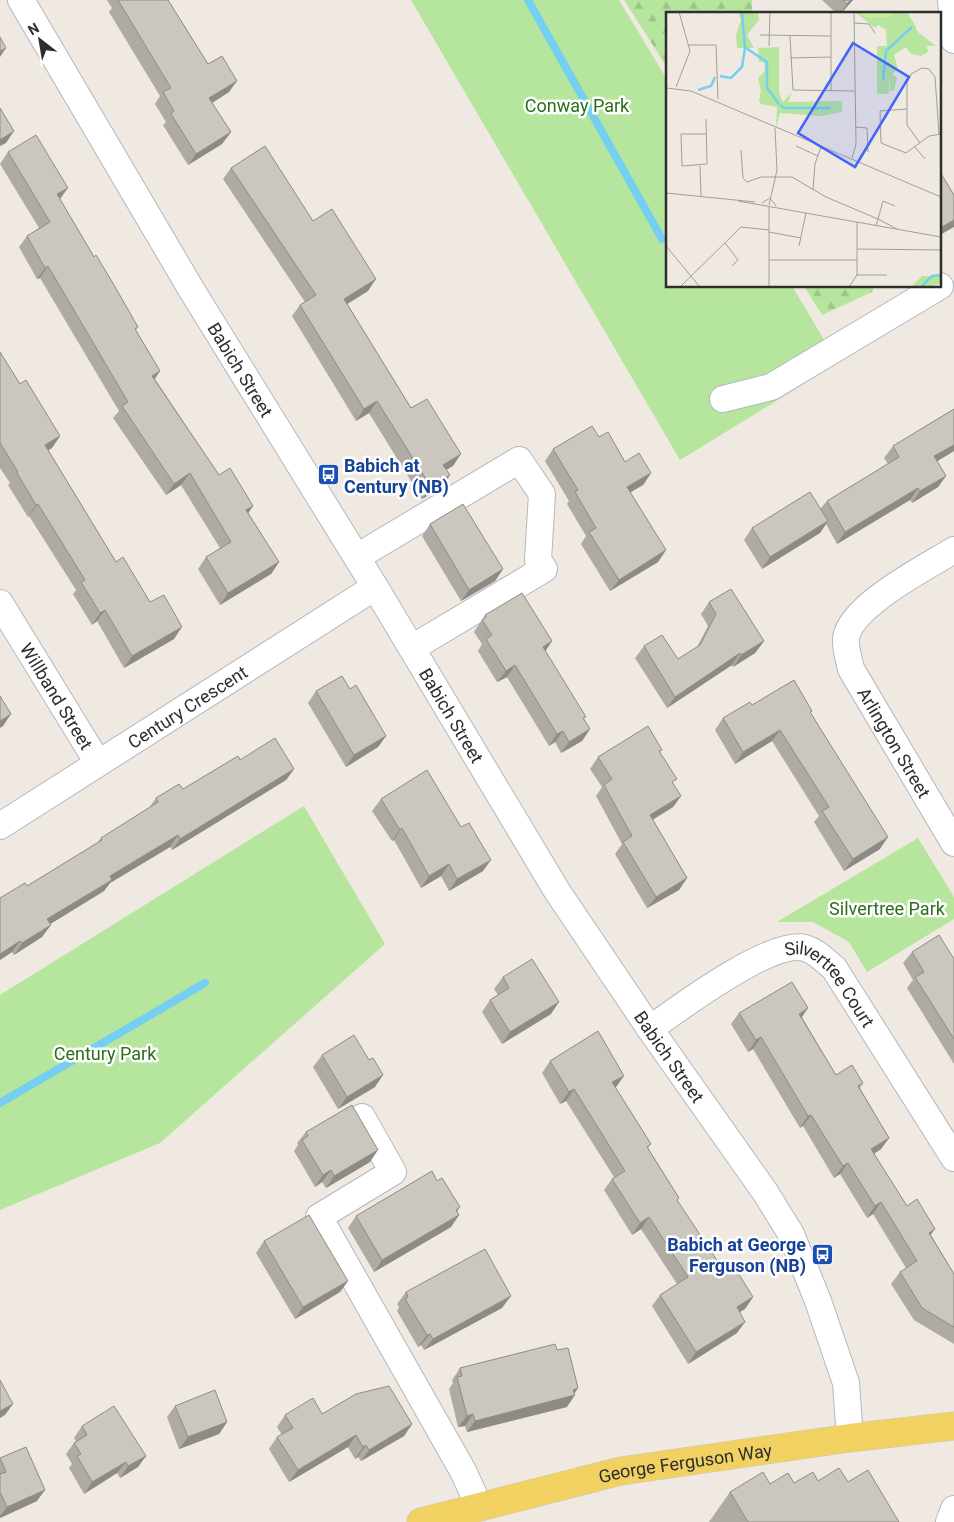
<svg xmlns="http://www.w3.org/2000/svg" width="954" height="1522" font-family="Roboto,sans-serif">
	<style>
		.grass { fill: #b6e59e }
		.forest { fill: url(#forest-firs) }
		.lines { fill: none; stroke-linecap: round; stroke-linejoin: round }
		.stream { stroke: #75cff0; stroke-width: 8 }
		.minor-casing { stroke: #b4b7c1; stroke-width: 28 }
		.major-casing { stroke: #c9c9c9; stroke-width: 29 }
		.minor { stroke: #fff; stroke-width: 26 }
		.major { stroke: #f2d163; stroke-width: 28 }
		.wall { fill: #afaba4 }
		.shaded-wall { fill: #8e8b86 }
		.building { fill: #cbc7bf; stroke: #8e8b86 }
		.labels { text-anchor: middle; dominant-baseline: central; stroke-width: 5; stroke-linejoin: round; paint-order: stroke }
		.park-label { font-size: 18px; fill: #2c6e1b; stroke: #fff }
		.street-label { font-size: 18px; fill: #2e2e2e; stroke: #fff }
		.transit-label { font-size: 18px; font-weight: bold; fill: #164399; stroke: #fff; text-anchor: start }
		.inset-river { fill: none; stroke: #75cff0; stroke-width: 2.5 }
		.inset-road { fill: none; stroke: #a29e99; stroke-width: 1 }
		.view { fill: #4264fb; fill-opacity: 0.15; stroke: #4264fb; stroke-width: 2.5 }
		.inset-edge { fill: none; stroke: #2e2e2e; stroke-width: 2.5 }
	</style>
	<defs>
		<pattern id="forest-firs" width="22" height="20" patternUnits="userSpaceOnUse" patternTransform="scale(1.25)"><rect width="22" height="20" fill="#b6e59e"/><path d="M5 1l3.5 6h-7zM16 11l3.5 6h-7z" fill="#9dc588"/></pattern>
	</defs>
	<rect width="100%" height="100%" fill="#efe9e1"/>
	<!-- grass -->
	<path class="grass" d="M411 0H619L668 81V286H792L838 363 680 460Z
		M304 806 385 944 160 1143 0 1210V995Z
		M918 838 954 897V919L867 972 849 942 813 922H777Z"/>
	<!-- forest -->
	<path class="forest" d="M624 0H752V14H668V69Z
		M804 286H874L872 292 822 315Z"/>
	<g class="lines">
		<!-- stream -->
		<path class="stream" d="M528 0 662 239
			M0 1103 205 983"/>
		<defs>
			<g id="minor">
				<path id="s1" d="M21 0 191 289 375 587 557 891 650 1029 765 1192 791 1234 818 1301 846 1383 850 1438"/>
				<path d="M951 0 954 40"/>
				<path d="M723 399 771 387 940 286"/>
				<path id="s2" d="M954 550C927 567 851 605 846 638 845 647 849 660 851 669L954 843"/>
				<path d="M357 557 519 460 542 494 538 560 544 569 412 648"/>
				<path id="s3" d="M0 603 98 763"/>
				<path id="s4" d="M0 826 375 587"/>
				<path id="s5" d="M650 1029C679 1008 772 939 805 948 816 951 825 961 834 968L954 1158"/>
				<path d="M362 1117 393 1172 319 1217 463 1471 479 1506"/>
				<path d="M949 1522 954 1509"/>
			</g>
			<g id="major">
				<path id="s6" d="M421 1522 621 1471 850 1438 954 1426"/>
			</g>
		</defs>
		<!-- minor casing -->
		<use href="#minor" class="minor-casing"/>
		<!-- major casing -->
		<use href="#major" class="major-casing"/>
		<!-- minor -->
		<use href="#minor" class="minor"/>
		<!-- major -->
		<use href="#major" class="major"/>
	</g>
	<!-- wall -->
	<path class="wall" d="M107 0H168L208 64 229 92 212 103 231 132 222 144 188 165 163 125 166 122 155 104 160 96 109 12 112 8Z
		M822 0H853L841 14H837Z
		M8 152 60 199 94 257 138 327 136 330 160 371 155 379 219 475 253 506 248 513 279 562 271 574 220 605 198 569 206 557 220 548 181 485 166 495 113 418 119 411 40 278 37 279 19 247 27 236 39 228 0 164Z
		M231 168 313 221 368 291 347 304 411 408 453 466 446 470 450 475 442 487 422 499 369 413 356 421 292 316 300 305 305 302 223 179Z
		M0 352 20 384 60 436 52 448 48 450 116 562 150 602 174 639 124 668 97 621 92 625 73 594 76 590 29 516 28 517 8 485 10 483 0 468Z
		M954 409V451L937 461 946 476 938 487 912 503 910 500 837 544 826 524 820 533 762 569 744 540 752 528 820 509 827 501 888 464 884 458 893 446Z
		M599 437 625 462 651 473 643 485 630 492 666 550 658 562 610 591 581 544 586 536 567 504 569 501 545 461 553 449Z
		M430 524 503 569 495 581 461 601 422 536Z
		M709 602 764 641 755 653 733 667 732 665 667 708 635 658 644 646 678 659 697 647 708 626 701 614Z
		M485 615 552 641 545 651 590 729 582 741 561 753 555 742 549 746 507 677 497 682 478 651 482 644 474 632Z
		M350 689 386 736 378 747 346 767 308 703 316 691Z
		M752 705 812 711 810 714 880 849 844 871 814 822 819 816 772 741 735 764 715 730 723 718Z
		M662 750 660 752 673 784 681 796 673 807 653 820 687 878 679 890 647 908 615 854 622 844 596 796 602 787 590 769 598 757Z
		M240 760 294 769 286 780 172 850 170 847 110 883 104 891 50 924 42 937 14 955 12 952 0 960V898L27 886 97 843 101 838 149 808 156 798 183 789Z
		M381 799 483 871 449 891 441 876 421 888 394 840 392 841 372 811Z
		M912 952 954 959V1064L907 988 913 980 903 963Z
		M503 977 551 1014 502 1044 482 1012 490 1000 498 995 494 989Z
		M739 1013 802 1017 836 1075 863 1083 860 1088 889 1138 881 1149 874 1154 907 1206 931 1235 954 1274V1344L914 1320 891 1284 900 1272 906 1268 873 1214 867 1218 840 1174 834 1178 803 1126 800 1128 753 1049 748 1052 731 1024Z
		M322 1055 369 1060 375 1087 338 1109 313 1067Z
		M550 1061 615 1087 651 1144 648 1148 679 1198 677 1201 726 1274 753 1297 745 1309 739 1312 737 1333 688 1364 652 1306 660 1295 677 1284 641 1229 632 1235 604 1190 612 1179 614 1177 566 1101 560 1104 542 1073Z
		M306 1132 370 1162 326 1188 322 1182 315 1187 294 1151 298 1145 297 1143Z
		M437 1181 459 1215 451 1227 374 1272 348 1228 356 1216Z
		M264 1241 348 1281 340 1292 295 1319 256 1253Z
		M406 1292 502 1308 424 1350 421 1345 418 1347 397 1311 399 1307 397 1304Z
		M557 1350 567 1407 467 1432 465 1426 458 1427 449 1389 453 1383 452 1380 460 1368Z
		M175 1406 227 1422 219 1434 179 1449 167 1417Z
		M322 1414 412 1424 404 1436 361 1461 358 1457 355 1459 348 1447 289 1482 269 1449 277 1437 282 1435 277 1427 285 1415Z
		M82 1426 146 1456 138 1467 120 1478 117 1473 84 1494 69 1468 72 1464 66 1454 74 1443 76 1441 74 1438Z
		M0 1458 37 1501 0 1518Z
		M818 1481 848 1482 899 1522H709L730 1492 770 1484 794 1483Z"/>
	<!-- shaded-wall -->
	<path class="shaded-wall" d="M851 0H853L840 14 847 4Z
		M6 48 0 57V51Z
		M237 81 229 92 201 110 209 98Z
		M14 131 6 143 0 146V140Z
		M231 132 222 144 188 165 196 154Z
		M68 188 60 199 57 194Z
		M954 220V227L940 235V228Z
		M48 266 40 278 37 279 45 268Z
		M376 279 368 291 336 311 344 299Z
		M160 371 152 382V376Z
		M377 401 369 413 356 421 364 409Z
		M60 436 52 448 37 457 45 445Z
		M954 445V451L926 468 934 456Z
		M461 454 453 466 435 476 443 465Z
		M190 473 181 485 166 495 174 484Z
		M651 473 643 485 619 499 627 487Z
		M450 475 442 487 422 499 431 487Z
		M946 476 938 487 912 503 920 491Z
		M918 488 910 500 837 544 845 532Z
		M38 504 29 516 28 517 36 505Z
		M253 506 245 518 246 510Z
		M828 521 820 533 762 569 770 557Z
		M666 550 658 562 610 591 619 580Z
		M279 562 271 574 220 605 228 593Z
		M503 569 495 581 461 601 469 590Z
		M105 610 97 621 92 625 100 613Z
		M182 627 174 639 124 668 132 656Z
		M552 641 544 653 543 647Z
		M764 641 755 653 733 667 741 655Z
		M740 653 732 665 667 708 675 697Z
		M515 665 507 677 497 682 506 671Z
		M11 714 3 726 0 728V721Z
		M590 729 582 741 561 753 569 742Z
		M780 730 772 741 735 764 743 752Z
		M563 731 555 742 549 746 557 734Z
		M386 736 378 747 346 767 354 755Z
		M294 769 286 780 172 850 180 839Z
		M681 796 673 807 641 826 650 815Z
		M402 828 394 840 392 841 400 830Z
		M178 835 170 847 110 883 104 891 39 931 47 919 110 876Z
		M888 837 880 849 844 871 853 859Z
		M491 860 483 871 449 891 457 879Z
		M449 864 441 876 421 888 429 876Z
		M687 878 679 890 647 908 656 897Z
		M51 925 42 937 14 955 22 943Z
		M20 941 12 952 0 960V954Z
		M559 1002 551 1014 502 1044 510 1032Z
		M808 1008 800 1020 799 1014Z
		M761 1037 753 1049 748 1052 756 1040Z
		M383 1075 375 1087 338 1109 347 1097Z
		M624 1076 616 1087 604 1094 612 1082Z
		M574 1089 566 1101 560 1104 569 1092Z
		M811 1115 803 1126 800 1128 808 1116Z
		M889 1138 881 1149 863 1160 871 1149Z
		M378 1150 370 1162 326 1188 334 1176Z
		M848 1163 840 1174 834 1178 843 1166Z
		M331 1170 322 1182 315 1187 323 1175Z
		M881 1202 873 1214 867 1218 875 1206Z
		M460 1207 452 1219 459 1215 451 1227 374 1272 382 1260Z
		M649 1217 641 1229 632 1235 640 1223Z
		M935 1229 927 1240 929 1233Z
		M348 1281 340 1292 295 1319 303 1307Z
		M511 1296 502 1308 424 1350 433 1339Z
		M753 1297 745 1309 728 1319 737 1307Z
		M745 1322 737 1333 688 1364 696 1352Z
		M430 1334 421 1345 418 1347 427 1335Z
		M578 1388 573 1396 575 1395 567 1407 467 1432 475 1421Z
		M13 1404 5 1415 0 1418V1411Z
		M473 1414 465 1426 458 1427 467 1416Z
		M227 1422 219 1434 179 1449 188 1437Z
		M412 1424 404 1436 361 1461 369 1450Z
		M356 1435 348 1447 289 1482 298 1470Z
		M366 1445 358 1457 355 1459 363 1447Z
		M146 1456 138 1467 120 1478 128 1466Z
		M126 1462 117 1473 84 1494 92 1482Z
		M45 1490 37 1501 0 1518V1516L7 1507Z"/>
	<!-- building -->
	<path class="building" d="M118 0H168L208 64 222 56 237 81 209 98 231 132 196 154 171 114 174 111 163 92 171 88Z
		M843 0H851L847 4Z
		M0 37 6 48 0 51Z
		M0 108 14 131 0 140Z
		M36 135 68 188 57 194 94 257 96 255 114 285 138 327 135 329 160 371 152 376 219 475 230 468 253 506 246 510 279 562 228 593 206 557 231 542 190 473 174 484 122 406 128 402 48 266 45 268 27 236 50 222 8 152Z
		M265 146 313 221 332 209 376 279 344 299 411 408 427 399 461 454 443 465 450 475 431 487 377 401 364 409 300 305 316 295 231 168Z
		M940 172 954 195V220L940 228Z
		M0 352 20 384 26 380 60 436 45 445 116 562 123 557 150 602 164 595 182 627 132 656 105 610 100 613 81 582 85 580 38 504 36 505 17 473 18 472 0 443Z
		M954 409V445L934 456 946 476 920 491 918 488 845 532 827 501 899 457 893 446Z
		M592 426 599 437 608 432 625 462 639 453 651 473 627 487 666 550 619 580 589 532 596 528 575 492 578 490 553 449Z
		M810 492 828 521 770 557 752 528Z
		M463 504 503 569 469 590 430 524Z
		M731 589 764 641 741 655 740 653 675 697 644 646 662 635 678 659 700 645 716 614 709 602Z
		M522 593 552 641 543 647 586 717 583 718 590 729 569 742 563 731 557 734 515 665 506 671 486 639 492 635 482 620 486 617 485 615Z
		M342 676 350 689 356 685 386 736 354 755 316 691Z
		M794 680 812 711 810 712 888 837 853 859 822 811 829 807 780 730 743 752 723 718 750 702 752 705Z
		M0 696 11 714 0 721Z
		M648 726 662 750 659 751 677 779 672 782 681 796 650 815 687 878 656 897 623 842 632 836 604 785 612 779 598 757Z
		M275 738 294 769 180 839 178 835 110 876 112 880 47 919 51 925 22 943 20 941 0 954V898L25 883 27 886 102 840 101 838 158 802 156 798 179 784 183 789 238 756 240 760Z
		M427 770 461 827 469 823 491 860 457 879 449 864 429 876 402 828 400 830 381 799Z
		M939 935 954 959V1039L915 977 924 972 912 952Z
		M532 959 559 1002 510 1032 490 1000 509 988 503 977Z
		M792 982 808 1008 799 1014 836 1075 852 1065 863 1083 858 1086 889 1138 871 1149 907 1206 917 1199 935 1229 929 1233 954 1274V1327L922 1308 900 1272 917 1261 881 1202 875 1206 848 1163 843 1166 811 1115 808 1116 761 1037 756 1040 739 1013Z
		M598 1031 624 1076 612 1082 651 1144 647 1147 679 1198 677 1200 726 1274 735 1268 753 1297 737 1307 745 1322 696 1352 660 1295 688 1277 649 1217 640 1223 612 1179 625 1171 574 1089 569 1092 550 1061Z
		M354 1035 369 1060 373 1058 383 1075 347 1097 322 1055Z
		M352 1105 378 1150 334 1176 331 1170 323 1175 302 1140 308 1136 306 1132Z
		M432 1171 437 1181 442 1178 460 1207 456 1210 459 1215 382 1260 356 1216Z
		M309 1215 348 1281 303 1307 264 1241Z
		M485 1249 511 1296 433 1339 430 1334 427 1335 405 1299 408 1297 406 1292Z
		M555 1344 557 1350 568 1348 578 1388 573 1390 575 1395 475 1421 473 1414 467 1416 457 1377 462 1376 460 1368Z
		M0 1380 13 1404 0 1411Z
		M389 1386 412 1424 369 1450 366 1445 363 1447 356 1435 298 1470 277 1437 293 1428 285 1415 313 1398 322 1414 356 1394Z
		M215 1390 227 1422 188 1437 175 1406Z
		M114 1406 146 1456 128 1466 126 1462 92 1482 77 1456 81 1454 74 1443 87 1435 82 1426Z
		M26 1447 45 1490 7 1507 0 1492V1474L6 1472 0 1458Z
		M839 1468 848 1482 868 1470 899 1522H748L730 1492 763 1472 770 1484 788 1473 794 1483 813 1472 818 1481Z"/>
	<!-- icons -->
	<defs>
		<symbol id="bus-square" viewBox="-11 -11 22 22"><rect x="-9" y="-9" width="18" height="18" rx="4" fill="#1a4fb4" stroke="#fff"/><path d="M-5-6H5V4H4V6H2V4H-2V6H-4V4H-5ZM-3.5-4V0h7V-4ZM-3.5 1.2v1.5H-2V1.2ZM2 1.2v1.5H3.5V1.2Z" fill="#fff"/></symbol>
	</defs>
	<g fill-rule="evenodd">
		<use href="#bus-square" x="316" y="462" width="25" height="25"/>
		<use href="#bus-square" x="810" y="1242" width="25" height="25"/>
	</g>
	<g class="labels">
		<!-- park labels -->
		<g class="park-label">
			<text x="577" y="105">Conway Park</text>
			<text x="887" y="908">Silvertree Park</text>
			<text x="105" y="1053">Century Park</text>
		</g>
		<!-- street labels -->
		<g class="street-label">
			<text stroke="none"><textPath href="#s1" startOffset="430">Babich Street</textPath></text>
			<text stroke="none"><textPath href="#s3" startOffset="109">Willband Street</textPath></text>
			<text stroke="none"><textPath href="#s4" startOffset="222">Century Crescent</textPath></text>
			<text stroke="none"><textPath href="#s1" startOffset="835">Babich Street</textPath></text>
			<text stroke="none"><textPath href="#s2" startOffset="259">Arlington Street</textPath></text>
			<text stroke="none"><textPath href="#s5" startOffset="219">Silvertree Court</textPath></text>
			<text stroke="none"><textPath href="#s1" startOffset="1240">Babich Street</textPath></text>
			<text stroke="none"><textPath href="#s6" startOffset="271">George Ferguson Way</textPath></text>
		</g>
		<!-- transit labels -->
		<g class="transit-label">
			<text x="344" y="465">Babich at<tspan x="344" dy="21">Century (NB)</tspan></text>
			<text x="806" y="1244" text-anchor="end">Babich at George<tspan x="806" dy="21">Ferguson (NB)</tspan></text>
		</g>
	</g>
	<!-- overview -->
	<g transform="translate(666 12)">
		<rect width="275" height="275" fill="#efe9e1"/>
		<path d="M237 0 253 21 270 34H223V82H211V34H223L221 18 212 13 209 16 190 1ZM113 35V81L117 90 126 80 122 90 176 89V100L155 104 114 101 110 116 111 95 95 92 93 89 95 78 92 66 99 59 98 50H93L92 36Z" fill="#b6e59e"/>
		<path d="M72 0H92L93 8 81 23 88 36H71L70 23 75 8ZM234 0H241L250 15 249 21 253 29 260 31 262 40 255 44 245 42 240 35 228 43 232 57 226 62 231 66 228 79H224L220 20 221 15 238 8ZM256 264H275V271L265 275H245Z" fill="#b6e59e"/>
		<path d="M193 0H226V5L201 6Z" fill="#c9ec9a"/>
		<path class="inset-river" d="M80 36 101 50V76L113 92M54 64 65 66 76 55 79 36 76 0M217 68 220 39 246 15M32 78 45 74 49 65M114 93 118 96H164M255 275 266 264 275 263"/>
		<path class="inset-road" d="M188 11 203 12 209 21M94 23 165 24M124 24 127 78 188 79M23 33H50L52 87M103 34 104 0M124 46 165 45M10 75 24 39 13 0M0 76 25 79 275 185M165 79V0M241 97 214 99 215 131 240 141 263 124 275 122M40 107 41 152 16 154 15 122H40M189 115 201 116 202 140M254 131 241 113V71L245 62 256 56 263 57 269 65 273 122M130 134 152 144M249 135 259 147M75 138 77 166 81 170 95 165H126L160 185 212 207 210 214M186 146 190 132 188 0M34 154 35 184M147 178 149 152 155 135M0 181 89 190M72 189 275 225M96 191 104 186 110 194M103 193 111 158 109 116M229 194 217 189 212 207 231 217M103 220 135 226M59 231 72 248 66 254M0 234 34 275M133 234 140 201M191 237 275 238M103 248H191M191 263H221M14 275 75 215 103 218M103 275V195M183 275 191 263V210"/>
		<path class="view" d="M187 31 243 65 189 155 132 121Z"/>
		<rect width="275" height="275" class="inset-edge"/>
	</g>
	<!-- north arrow -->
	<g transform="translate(40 40) rotate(329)" stroke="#ffffff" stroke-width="4" paint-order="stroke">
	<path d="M0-4L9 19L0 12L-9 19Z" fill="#2e2e2e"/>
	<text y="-8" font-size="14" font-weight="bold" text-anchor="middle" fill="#2e2e2e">N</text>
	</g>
</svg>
